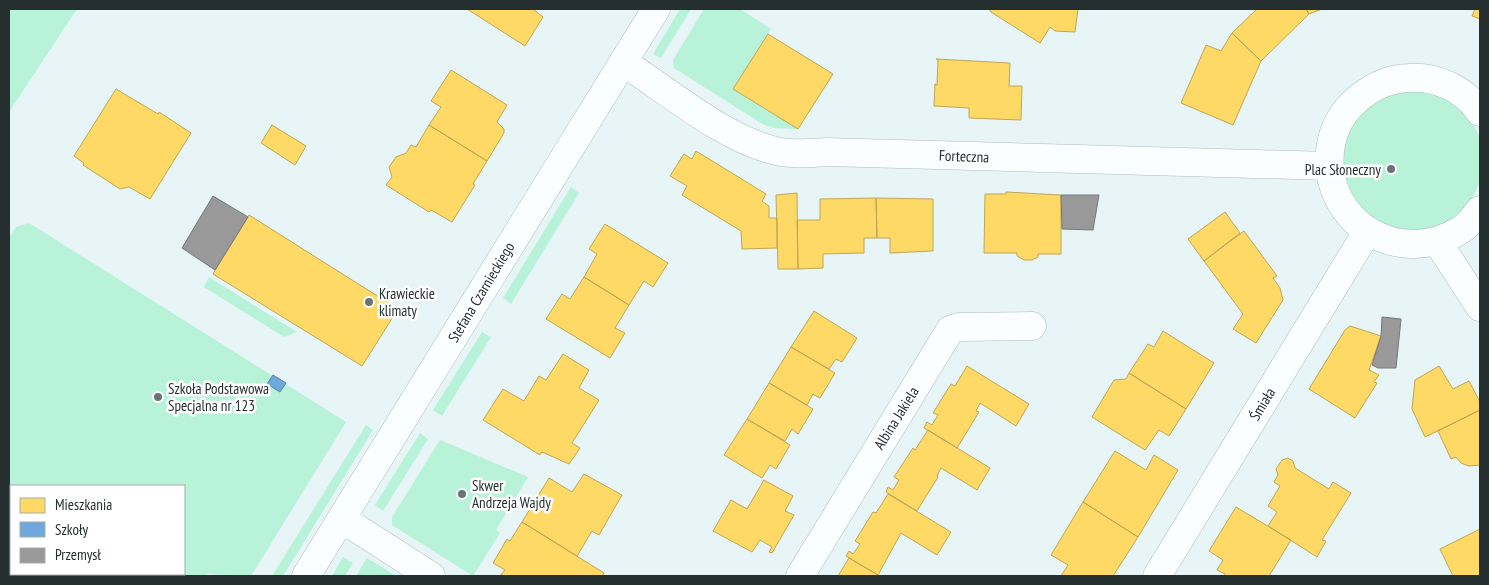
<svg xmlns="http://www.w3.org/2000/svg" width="1489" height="585" font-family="'PT Sans Narrow',sans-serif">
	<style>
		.green { fill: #b7f2d9 }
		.homes { fill: #ffd966; stroke: #bea656 }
		.schools { fill: #6fa8dc; stroke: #5984a8 }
		.industry { fill: #999; stroke: #76797a }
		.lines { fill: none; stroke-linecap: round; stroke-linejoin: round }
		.street-casing { stroke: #b0bbbd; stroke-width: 29 }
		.street { stroke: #fbfefe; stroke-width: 28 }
		.poi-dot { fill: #6a7476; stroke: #fff; stroke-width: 2 }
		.labels { text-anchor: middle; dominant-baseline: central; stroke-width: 5; stroke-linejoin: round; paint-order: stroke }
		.street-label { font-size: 15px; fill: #262f30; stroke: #fff }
		.poi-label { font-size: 15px; fill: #262f30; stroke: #fff; text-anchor: start }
	</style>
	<rect width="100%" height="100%" fill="#e7f5f7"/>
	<!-- green -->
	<path class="green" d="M9 9H77L9 112Z
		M680 9H691L661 58 653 54Z
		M704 9H740L771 29 734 89 798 129 775 128 764 125 674 68 673 60Z
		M1341 160a71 71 0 1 1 142 0a71 71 0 1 1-142 0Z
		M571 187 579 193 511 304 503 298Z
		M29 223 346 422 251 576 207 574 205 576H124L120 574H184V486H11V507L9 505V238L16 227Z
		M209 277 297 332 284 337 204 287Z
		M482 332 491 337 442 416 433 410Z
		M366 425 373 430 283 576H272Z
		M420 433 428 439 383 511 375 505Z
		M440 440 528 477 496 530 500 533 473 576 392 525V517Z
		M343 557 353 563 345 576H332Z
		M367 558 396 576H356Z"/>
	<!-- homes -->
	<path class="homes" d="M467 9H533L543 17 525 46Z
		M989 9H1078L1075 32 1055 31 1050 27 1040 43 991 12Z
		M1257 9H1306L1309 14 1261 61 1232 33Z
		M1306 9H1322L1309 14Z
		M1475 9H1480V19L1472 16Z
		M1232 33 1261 61 1233 125 1181 103 1206 45 1221 51Z
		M768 34 833 74 798 129 733 89Z
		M936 59 1010 63 1009 86H1022L1021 120 969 118V108L934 106 935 84 937 85 938 60Z
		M451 70 507 105 497 122 504 129V133L487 161 429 125 441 107 431 101Z
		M116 89 158 114 159 112 191 133 150 199 129 187 120 189 83 165 84 163 74 156Z
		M272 125 306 146 295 165 261 143Z
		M429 125 487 161 473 184 475 185 452 222 431 210 429 212 386 185 392 177 389 167 396 157 406 153 411 145 416 147Z
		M696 151 766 194 762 201 769 206V218H777V248L742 249 741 231 682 195 687 186 670 176 684 154 692 159Z
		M1006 192 1061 195V254H1038V257L1032 260H1024L1017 256V253H984L985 194H1006Z
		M797 193 798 269H778L776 195Z
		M876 198 933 199V251L890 253V238H877Z
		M876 198 877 238H864V253L823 254V268L798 269 797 220H820V199Z
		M1225 212 1240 233 1204 261 1188 239Z
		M249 215 398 309 362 366 213 274Z
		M605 224 668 263 653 287 644 281 629 305 584 277 597 254 589 249Z
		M1244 231 1277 276 1273 278 1280 288 1283 300 1256 343 1233 329 1243 314 1204 261Z
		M584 277 629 305 615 328 625 333 610 358 546 319 562 294 570 299Z
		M814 311 857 338 842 362 836 359 829 369 791 347Z
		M1350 326 1381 336 1369 370 1379 375 1374 382 1377 383 1355 418 1309 389 1345 330Z
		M1163 331 1214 363 1186 409 1129 373 1148 344 1154 347Z
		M791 347 835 373 820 398 813 394 807 405 769 383Z
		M563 354 589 370 579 388 599 400 572 443 580 448 569 464 542 452 540 455 483 420 503 389 524 401 539 376 546 380Z
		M967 366 1029 404 1016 426 980 403 976 411 979 412 957 448 924 428 927 422 932 425 938 415 933 413 951 384 955 386Z
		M1439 366 1453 389 1469 381 1480 402V410L1425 437 1412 409 1415 380Z
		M1129 373 1186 409 1169 436 1159 430 1145 450 1092 417 1114 380 1126 379Z
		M769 383 813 409 798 434 792 429 785 441 747 419Z
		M1480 410V465L1469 466 1461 463 1456 457 1451 459 1438 431Z
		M747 419 790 445 776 469 770 465 762 478 724 455Z
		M928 430 990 468 977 490 941 468 937 476 938 477 917 511 886 492 888 487 893 490 899 480 894 477 913 448 915 450Z
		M1115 451 1146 470 1154 455 1178 470 1138 537 1083 502Z
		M1288 458 1293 461 1295 468 1329 489 1333 482 1351 493 1322 540 1326 541 1317 557 1268 526 1277 512 1268 506 1280 486 1274 482 1278 475 1276 469 1282 460Z
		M584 474 622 495 599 535 592 531 577 556 522 522 549 478 572 492Z
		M764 480 793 496 785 511 794 515 772 553 769 552 772 547 760 540 752 552 713 531 731 500 747 509Z
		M888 494 951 532 937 555 901 533 878 575 846 556 849 551 853 554 860 544 855 541 873 512 876 513Z
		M1083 502 1138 537 1113 576H1061L1068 565 1051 555Z
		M1236 507 1291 540 1269 576H1224L1225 574 1217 570 1223 560 1209 551Z
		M522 522 604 573 602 576H500L505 570 493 563 507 539 510 541Z
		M1480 529V576H1453L1440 549Z
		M849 558 878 575 880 576H838Z"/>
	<!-- schools -->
	<path class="schools" d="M273 375 286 383 280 392 267 384Z
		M9 505 11 507V567L9 566Z
		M17 574H120L124 576H18Z"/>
	<!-- industry -->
	<path class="industry" d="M1061 195H1099L1093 230 1062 229Z
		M213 196 248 217 215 270 182 248Z
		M1382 317 1401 319 1396 368H1378L1372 365 1381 336Z"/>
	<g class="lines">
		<defs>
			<path id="street" d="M623 62C669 92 723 138 776 151 793 155 810 153 826 152L1329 166
				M1480 112C1465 89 1436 76 1409 78 1386 79 1369 88 1352 104 1340 116 1332 133 1330 151 1323 224 1401 269 1462 229 1469 225 1475 216 1480 210
				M1437 241 1480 307
				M342 519 431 576
				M306 576 656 9
				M800 576 950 330 959 327 1032 326
				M1157 576 1367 232"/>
		</defs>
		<!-- street casing -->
		<use href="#street" class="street-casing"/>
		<!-- street -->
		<use href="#street" class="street"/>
	</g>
	<!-- markers -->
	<g class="poi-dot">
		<circle cx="1391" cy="169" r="5"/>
		<circle cx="369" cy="302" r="5"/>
		<circle cx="158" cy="397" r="5"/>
		<circle cx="462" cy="494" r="5"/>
	</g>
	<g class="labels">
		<!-- street labels -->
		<g class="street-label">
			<text transform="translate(964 156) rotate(2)">Forteczna</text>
			<text transform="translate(481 292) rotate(-59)">Stefana Czarnieckiego</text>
			<text transform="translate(1262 404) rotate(-59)">Śmiała</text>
			<text transform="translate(896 418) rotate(-58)">Albina Jakiela</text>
		</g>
		<!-- poi labels -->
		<g class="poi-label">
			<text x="1381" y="169" text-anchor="end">Plac Słoneczny</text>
			<text x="379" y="293">Krawieckie<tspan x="379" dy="17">klimaty</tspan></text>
			<text x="168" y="388">Szkoła Podstawowa<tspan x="168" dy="17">Specjalna nr 123</tspan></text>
			<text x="472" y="485">Skwer<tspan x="472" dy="17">Andrzeja Wajdy</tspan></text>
		</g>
	</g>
	<!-- border -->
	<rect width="1489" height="585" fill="none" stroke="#262f30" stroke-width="20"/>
	<!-- legend -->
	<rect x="10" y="485" width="175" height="90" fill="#ffffff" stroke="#a8acac"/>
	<rect x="20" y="498" width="25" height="15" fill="#ffd966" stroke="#a8acac"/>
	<text x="55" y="510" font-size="15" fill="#262f30">Mieszkania</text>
	<rect x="20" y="522" width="25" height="15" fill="#6fa8dc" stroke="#a8acac"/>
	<text x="55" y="535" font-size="15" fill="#262f30">Szkoły</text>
	<rect x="20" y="548" width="25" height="15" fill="#999999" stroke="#a8acac"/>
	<text x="55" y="560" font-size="15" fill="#262f30">Przemysł</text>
</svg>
